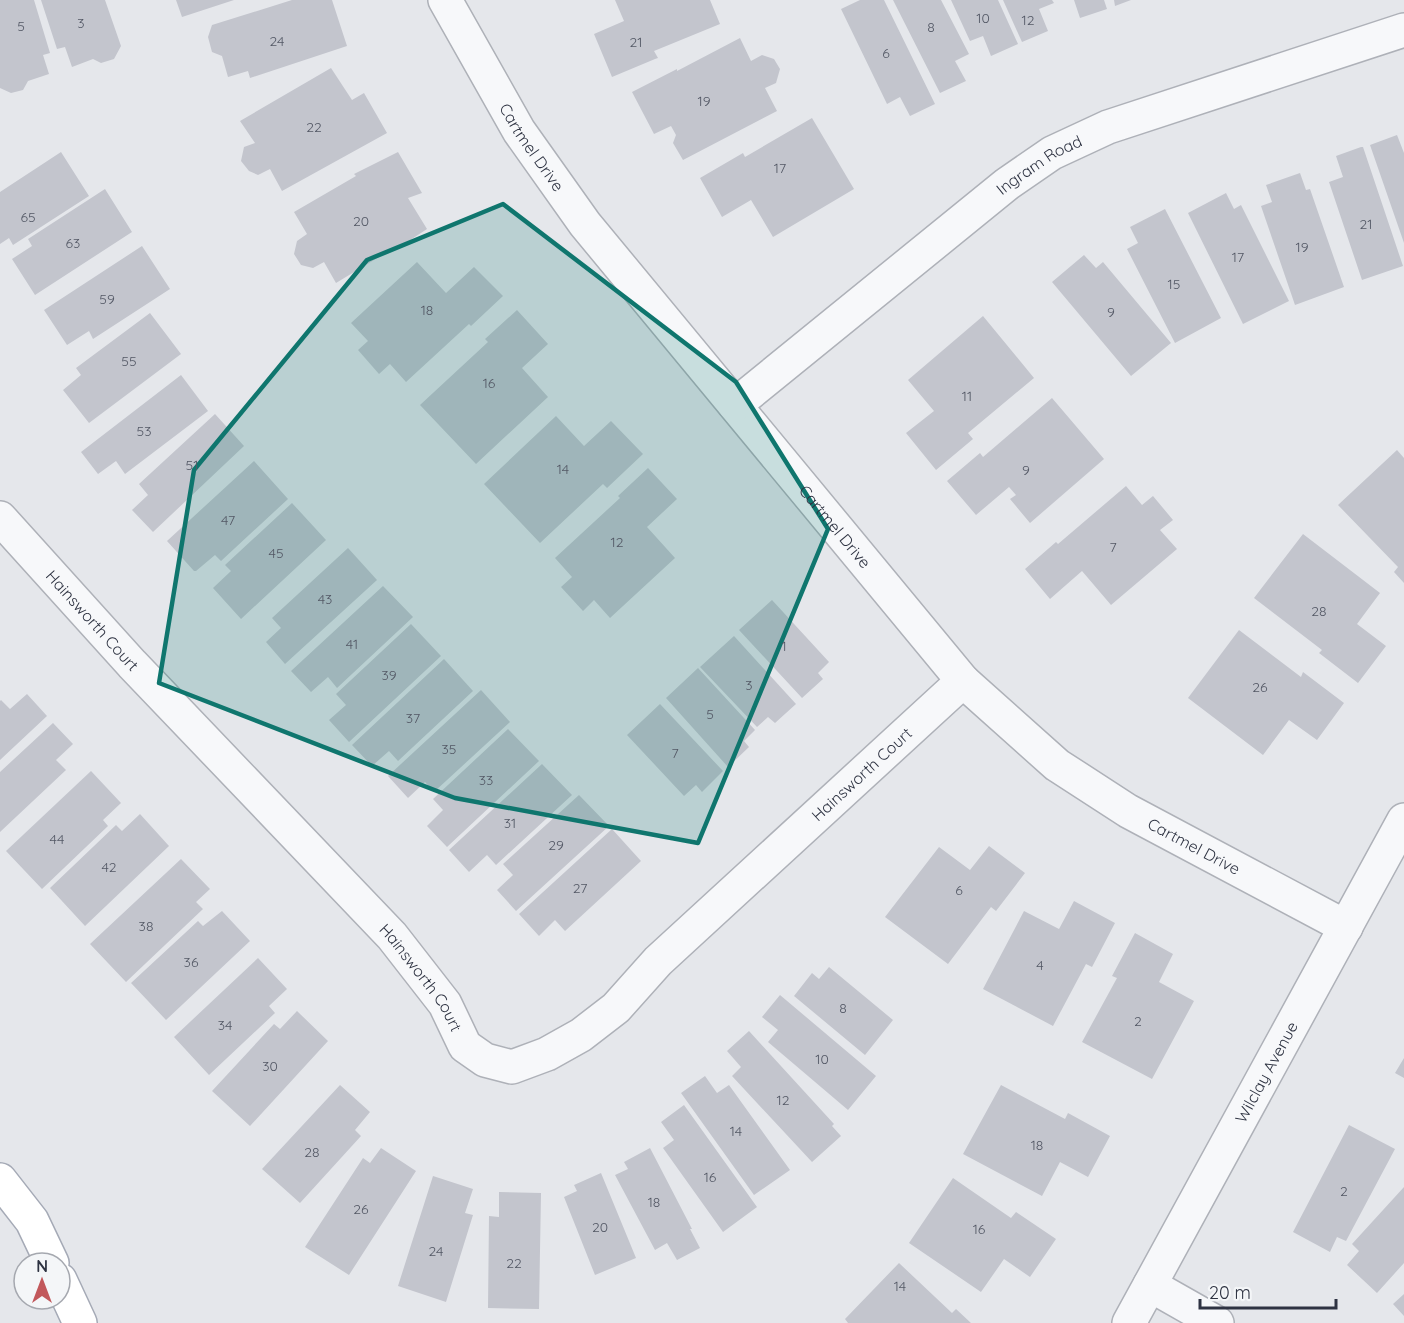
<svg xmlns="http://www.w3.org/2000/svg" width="1404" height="1323" font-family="Quicksand,sans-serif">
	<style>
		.building { fill: #c3c5cd }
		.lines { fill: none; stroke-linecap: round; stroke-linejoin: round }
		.minor-casing { stroke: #aeb1b8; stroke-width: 36 }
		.major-casing { stroke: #a5aab6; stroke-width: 36 }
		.minor { stroke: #f7f8fa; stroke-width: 33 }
		.major { stroke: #fff; stroke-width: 33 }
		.marked { fill: #0f766e; fill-opacity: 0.2; stroke: #0f766e; stroke-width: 4.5; stroke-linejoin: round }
		.labels { text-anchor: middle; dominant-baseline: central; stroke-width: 5; stroke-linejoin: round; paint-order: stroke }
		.number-label { font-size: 14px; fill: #535865 }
		.street-label { font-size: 16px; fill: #2e3342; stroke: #f4f6f8 }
	</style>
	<rect width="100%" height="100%" fill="#e5e7eb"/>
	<!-- building -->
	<path class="building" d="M0 0H34L50 53 43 55 49 74 28 81 23 90 11 93 0 88Z
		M41 0H105L121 46 114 59 101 63 93 59 72 67 65 47 57 49Z
		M176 0H234L182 17Z
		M292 0H332L347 46 250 78 248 71 228 77 222 56 212 52 208 37 212 25Z
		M615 0H710L720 24 654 51 658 58 655 59 612 77 594 34 624 21Z
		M860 0H884L935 104 910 116 900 97 887 104 841 9Z
		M893 0H941L969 54 955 61 966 81 940 93Z
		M951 0H998L1018 44 991 56 983 36 970 41Z
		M1003 0H1052L1054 3 1039 9 1048 31 1022 42Z
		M1074 0H1104L1107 9 1080 18Z
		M1114 0H1131L1115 6Z
		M740 38 751 61 762 55 774 59 780 69 776 83 765 88 777 111 683 160 673 143 676 135 671 126 654 134 632 92 677 69V71Z
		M331 68 352 100 364 93 387 133 282 191 270 169 258 175 249 171 241 161 244 147 255 143 240 121Z
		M812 118 854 189 773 237 751 200 722 217 700 178 743 153 745 157Z
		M1397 135 1404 153V243L1370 145Z
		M1361 147H1363L1403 266 1362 280 1329 182 1343 177 1336 156Z
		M61 152 89 196 13 245 9 238 0 244V192Z
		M398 152 422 193 408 198 427 229 398 248 397 246 336 283 324 262 313 268 301 265 294 254 297 241 307 234 294 212 356 176 354 174Z
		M1300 173 1306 190 1310 189 1344 287 1295 305 1261 206 1272 202 1266 185Z
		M105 189 132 232 35 295 12 259 32 246 28 239Z
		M1226 193 1234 209 1241 205 1289 301 1243 324 1188 213Z
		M1165 209 1221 318 1175 343 1127 249 1138 243 1130 227Z
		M142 246 170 289 93 339 89 331 67 345 44 310Z
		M1084 255 1096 268 1103 262 1171 343 1131 376 1052 282Z
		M417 262 446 293 474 267 503 296 471 326 469 324 406 382 390 364 379 374 358 350 368 341 351 323Z
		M517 310 548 344 522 368 548 397 476 464 420 405 488 342 485 339Z
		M150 313 181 354 89 423 63 390 81 375 76 368Z
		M983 316 1034 378 968 433 973 439 936 470 906 433 934 411 908 380Z
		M181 375 208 411 125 474 116 461 98 474 81 452Z
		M1052 398 1104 459 1030 523 1010 499 1016 495 1009 487 976 515 947 481 980 453 983 457Z
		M215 414 244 446 153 532 132 510 148 495 139 484Z
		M556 416 584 446 611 421 643 454 607 488 603 484 540 543 484 484Z
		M1397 450 1404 458V583L1394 572 1398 567 1338 505Z
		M254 461 288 499 221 561 215 555 196 571H194L167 541Z
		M648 468 677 499 647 527 675 558 610 618 594 600 583 611 561 587 572 577 555 558 620 498 618 496Z
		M1126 486 1142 505 1153 496 1173 520 1160 530 1177 549 1111 605 1082 571 1050 599 1025 569 1056 542 1058 544Z
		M292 503 326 540 241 619 213 588 231 571 225 565Z
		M1303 534 1380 593 1357 624 1386 646 1358 683 1319 653 1322 650 1254 598Z
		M348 548 377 580 285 664 266 642 281 628 272 618Z
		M383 586 413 617 337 688 328 677 311 692 291 671Z
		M772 600 829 662 818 673 823 679 802 698 739 630Z
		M411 624 441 656 349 742 329 720 346 705 336 694Z
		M1239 630 1301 677 1303 672 1344 703 1317 740 1289 720 1263 755 1188 698Z
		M734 636 796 704 775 723 768 717 757 727 700 667Z
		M444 659 473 691 398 761 389 751 372 766 352 745Z
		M698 668 755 730 744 741 749 747 728 767 666 698Z
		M481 690 510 722 434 792 425 782 408 798 388 776Z
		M27 694 47 716 0 760V701L1 700 10 709Z
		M660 704 723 771 702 792 696 785 684 796 627 735Z
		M53 723 73 744 56 760 66 770 0 832V772Z
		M508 729 539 761 447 847 427 826 443 810 433 799Z
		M542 764 572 795 496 865 487 855 469 872 449 850Z
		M91 771 121 803 103 820 108 826 42 889 6 851Z
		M579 795 609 826 516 911 497 890 513 875 503 864Z
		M140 814 169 846 85 926 50 888 116 825 122 831Z
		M612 829 641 861 565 931 555 920 539 936 519 914Z
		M989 846 1025 873 996 911 991 907 948 964 885 917 939 847 970 870Z
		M181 859 210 889 196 902 203 909 126 982 90 944Z
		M1074 901 1115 923 1092 967 1086 964 1053 1026 983 989 1024 911 1059 929Z
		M222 911 250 941 166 1020 131 983 198 921 203 926Z
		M1135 933 1173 954 1159 982 1194 1001 1152 1079 1082 1042 1117 978 1112 976Z
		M258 958 287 989 269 1006 275 1013 209 1075 174 1037Z
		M829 967 893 1020 865 1055 794 996 812 973 819 979Z
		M780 995 876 1076 848 1110 768 1042 778 1030 762 1017Z
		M297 1011 328 1041 250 1126 212 1091 274 1024 280 1029Z
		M749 1031 834 1124 832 1126 841 1136 812 1162 732 1076 741 1067 727 1051Z
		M1404 1058V1078L1395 1073Z
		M705 1076 717 1093 729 1085 790 1170 754 1195 681 1093Z
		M340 1085 370 1112 355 1130 361 1136 300 1203 262 1169Z
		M1001 1085 1065 1119 1068 1113 1110 1136 1088 1177 1060 1162 1042 1196 963 1154Z
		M684 1105 757 1207 723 1232 663 1148 674 1140 661 1122Z
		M1349 1125 1395 1149 1346 1241 1337 1237 1330 1252 1293 1232Z
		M381 1148 416 1171 349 1275 305 1247 363 1158 370 1163Z
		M650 1148 692 1229H690L700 1248 677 1260 667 1243 655 1250 615 1175 628 1169 624 1162Z
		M601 1173 636 1258 595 1275 564 1197 577 1191 574 1185Z
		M433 1176 473 1189 465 1213 473 1215 446 1302 398 1286Z
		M953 1178 1011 1218 1016 1212 1056 1239 1030 1277 1004 1259 981 1292 909 1243Z
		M1404 1187V1263L1377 1293 1347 1265 1359 1251 1352 1244Z
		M499 1192 541 1193 539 1309 488 1308 489 1216 499 1217Z
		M899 1263 952 1313 956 1309 971 1323H848L845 1319Z
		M1404 1294V1316L1393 1304Z"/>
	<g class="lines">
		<defs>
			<g id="minor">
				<path id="s1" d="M445 0 519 131 585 224 963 681 1057 765 1128 811 1346 927"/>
				<path id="s2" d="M735 405 1007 184 1052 153 1108 127 1404 30"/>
				<path id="s3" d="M0 518 132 664 392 936 445 1004 465 1046 485 1060 512 1067 547 1054 581 1035 616 1008 658 961 963 681"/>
				<path d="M1150 1285 1217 1323"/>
				<path id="s4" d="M1129 1323 1404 820"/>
			</g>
			<path id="major" d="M0 1180 32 1221 52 1263
				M60 1280 80 1323"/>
		</defs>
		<!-- minor casing -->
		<use href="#minor" class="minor-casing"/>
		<!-- major casing -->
		<use href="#major" class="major-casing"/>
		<!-- minor -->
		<use href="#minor" class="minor"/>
		<!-- major -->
		<use href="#major" class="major"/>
	</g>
	<!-- marked area -->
	<path class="marked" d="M503 204 736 382 828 529 698 843 455 798 159 683 194 470 367 260Z"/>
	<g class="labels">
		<!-- number labels -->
		<g class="number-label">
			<text x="983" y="18">10</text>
			<text x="1028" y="20">12</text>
			<text x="81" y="23">3</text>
			<text x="21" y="26">5</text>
			<text x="931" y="27">8</text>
			<text x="277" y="41">24</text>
			<text x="636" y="42">21</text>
			<text x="886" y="53">6</text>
			<text x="704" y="101">19</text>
			<text x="314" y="127">22</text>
			<text x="780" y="168">17</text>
			<text x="28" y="217">65</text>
			<text x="361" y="221">20</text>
			<text x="1366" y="224">21</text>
			<text x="73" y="243">63</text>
			<text x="1302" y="247">19</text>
			<text x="1238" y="257">17</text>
			<text x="1174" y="284">15</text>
			<text x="107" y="299">59</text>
			<text x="427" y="310">18</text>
			<text x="1111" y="312">9</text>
			<text x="129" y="361">55</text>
			<text x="489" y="383">16</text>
			<text x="967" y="396">11</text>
			<text x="144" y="431">53</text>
			<text x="192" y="465">51</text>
			<text x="563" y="469">14</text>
			<text x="1026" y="470">9</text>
			<text x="228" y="520">47</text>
			<text x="617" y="542">12</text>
			<text x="1113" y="547">7</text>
			<text x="276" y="553">45</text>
			<text x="325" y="599">43</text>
			<text x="1319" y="611">28</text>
			<text x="352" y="644">41</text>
			<text x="784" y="646">1</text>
			<text x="389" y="675">39</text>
			<text x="749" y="685">3</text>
			<text x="1260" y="687">26</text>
			<text x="710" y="714">5</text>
			<text x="413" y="718">37</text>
			<text x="449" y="749">35</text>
			<text x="675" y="753">7</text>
			<text x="486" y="780">33</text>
			<text x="510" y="823">31</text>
			<text x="57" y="839">44</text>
			<text x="556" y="845">29</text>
			<text x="109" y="867">42</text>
			<text x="580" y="888">27</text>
			<text x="959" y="890">6</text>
			<text x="146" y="926">38</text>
			<text x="191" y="962">36</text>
			<text x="1040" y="965">4</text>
			<text x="843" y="1008">8</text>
			<text x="1138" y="1021">2</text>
			<text x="225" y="1025">34</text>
			<text x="822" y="1059">10</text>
			<text x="270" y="1066">30</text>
			<text x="783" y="1100">12</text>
			<text x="736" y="1131">14</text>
			<text x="1037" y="1145">18</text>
			<text x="312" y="1152">28</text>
			<text x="710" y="1177">16</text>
			<text x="1344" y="1191">2</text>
			<text x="654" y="1202">18</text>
			<text x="361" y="1209">26</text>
			<text x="600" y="1227">20</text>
			<text x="979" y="1229">16</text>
			<text x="436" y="1251">24</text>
			<text x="514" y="1263">22</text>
			<text x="900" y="1286">14</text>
		</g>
		<!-- street labels -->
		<g class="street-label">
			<text stroke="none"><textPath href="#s1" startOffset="171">Cartmel Drive</textPath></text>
			<text stroke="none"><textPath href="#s2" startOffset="388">Ingram Road</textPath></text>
			<text stroke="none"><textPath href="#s1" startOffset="657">Cartmel Drive</textPath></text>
			<text stroke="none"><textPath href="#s3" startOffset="138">Hainsworth Court</textPath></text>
			<text stroke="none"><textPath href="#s3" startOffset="1218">Hainsworth Court</textPath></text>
			<text stroke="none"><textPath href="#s1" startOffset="1143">Cartmel Drive</textPath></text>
			<text stroke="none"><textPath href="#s3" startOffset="624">Hainsworth Court</textPath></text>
			<text stroke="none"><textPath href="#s4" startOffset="286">Wilclay Avenue</textPath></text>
		</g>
	</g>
	<!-- north arrow -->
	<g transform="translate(42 1281)"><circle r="28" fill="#f4f6f8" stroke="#a5a8af" stroke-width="1.5"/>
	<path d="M0-4.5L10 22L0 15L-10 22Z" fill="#c2585b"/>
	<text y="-9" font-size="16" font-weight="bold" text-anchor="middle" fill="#2e3342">N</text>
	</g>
	<!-- scale -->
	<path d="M1200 1299v9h136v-9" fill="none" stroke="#2e3342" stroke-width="3"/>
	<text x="1209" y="1299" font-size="18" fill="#2e3342" stroke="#f4f6f8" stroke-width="4.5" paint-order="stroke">20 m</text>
</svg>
